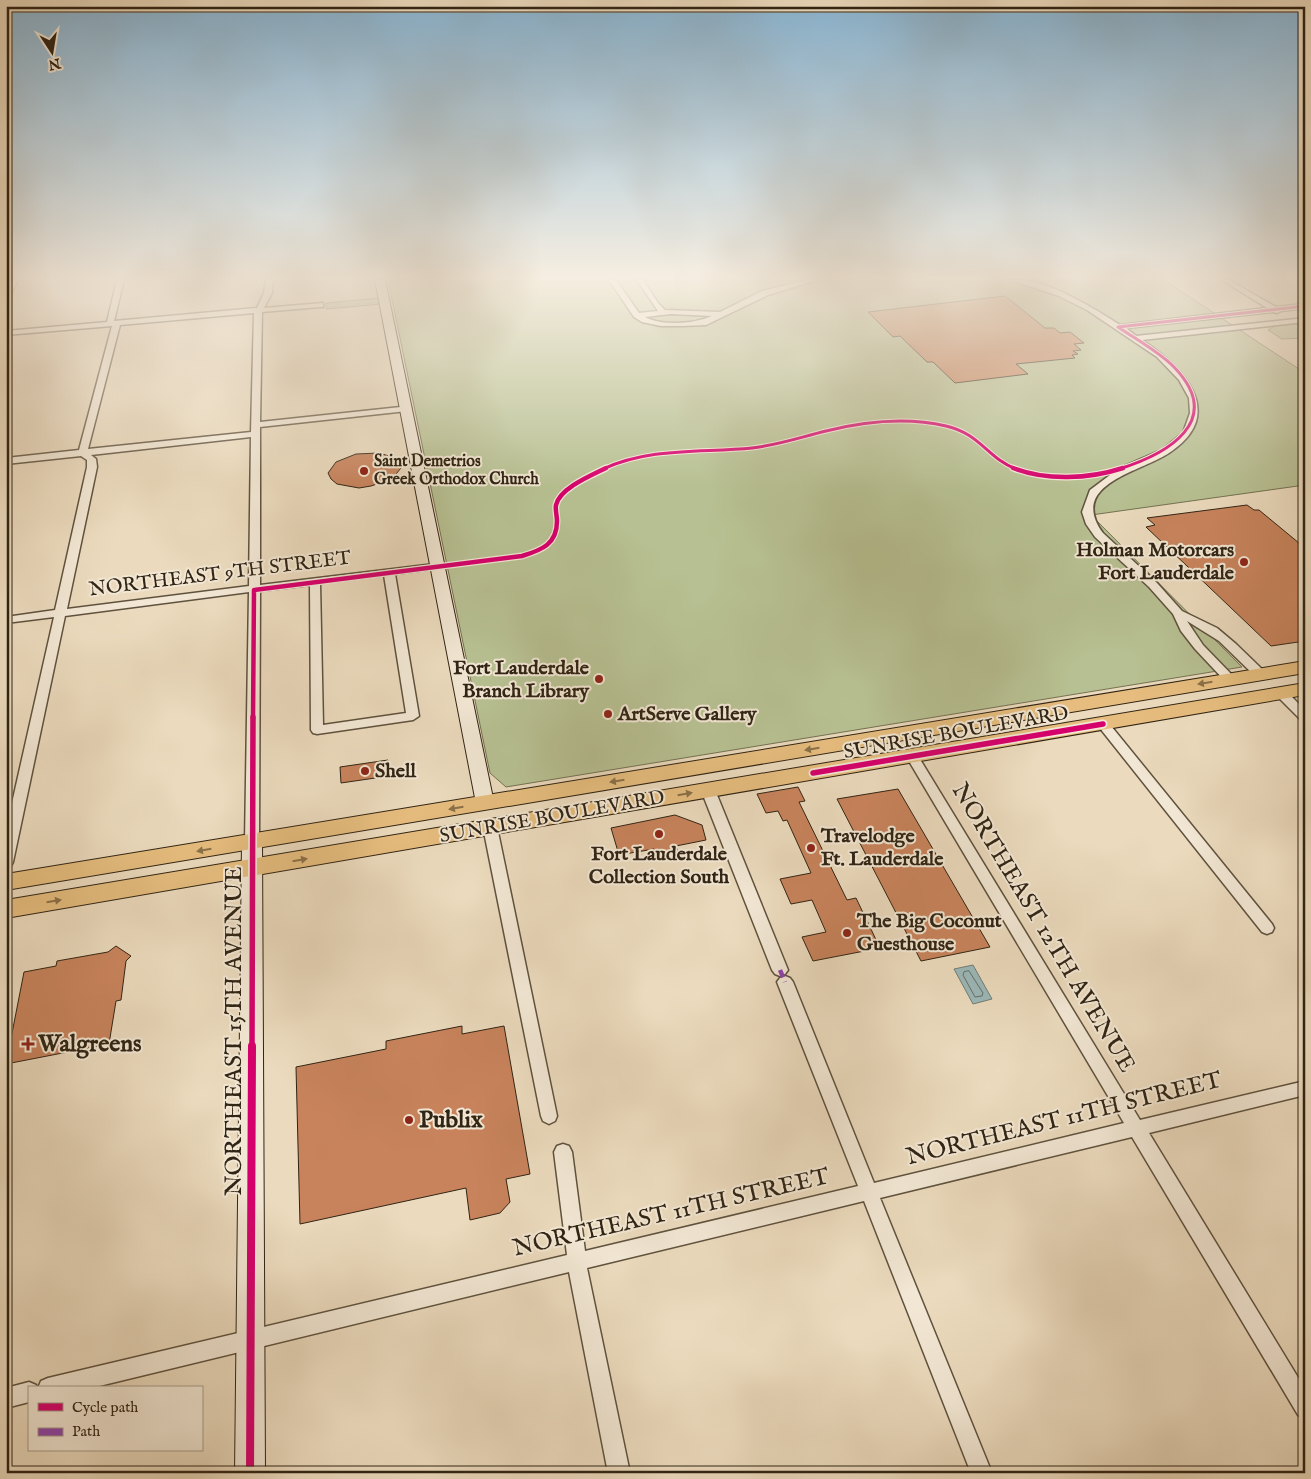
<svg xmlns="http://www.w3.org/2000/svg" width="1311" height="1479" font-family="'IM FELL English',serif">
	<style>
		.green { fill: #b7c092; stroke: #747253 }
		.water { fill: #9bb8b9; stroke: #707d77 }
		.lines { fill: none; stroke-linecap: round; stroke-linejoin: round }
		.shore { stroke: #666e66; stroke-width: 1 }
		.building { fill: #c8835c; stroke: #302414 }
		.street-casing { stroke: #5f523e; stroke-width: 3 }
		.secondary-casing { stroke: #302414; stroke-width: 2 }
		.primary-casing { stroke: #302414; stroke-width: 2 }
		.street { fill: #f2e7d4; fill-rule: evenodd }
		.secondary { fill: #f2e7d4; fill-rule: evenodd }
		.primary { fill: #e6bd7e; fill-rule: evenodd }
		.quiet { stroke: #8e44ad; stroke-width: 4.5; stroke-dasharray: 8 4.5; stroke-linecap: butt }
		.cycleway-far3-casing { stroke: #f2e7d4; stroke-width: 5 }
		.cycleway-far2-casing { stroke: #f2e7d4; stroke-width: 7 }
		.cycleway-far1-casing { stroke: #f2e7d4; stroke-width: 9 }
		.cycleway-casing { stroke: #f2e7d4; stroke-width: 11 }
		.cycleway-far3 { stroke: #d6006c; stroke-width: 3 }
		.cycleway-far2 { stroke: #d6006c; stroke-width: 4.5 }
		.cycleway-far1 { stroke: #d6006c; stroke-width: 5.5 }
		.cycleway { stroke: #d6006c; stroke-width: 8 }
		.oneway { fill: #8b7049 }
		.poi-dot { fill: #8f2418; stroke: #f2e7d4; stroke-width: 2 }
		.labels { text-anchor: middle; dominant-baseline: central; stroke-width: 4; stroke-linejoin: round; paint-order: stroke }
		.far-poi-label { font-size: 16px; font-weight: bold; fill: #302414; stroke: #f2e7d4; text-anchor: start }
		.poi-label { font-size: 20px; font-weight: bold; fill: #302414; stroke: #f2e7d4; text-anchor: start }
		.street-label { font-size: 20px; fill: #302414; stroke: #f2e7d4 }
		.near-street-label { font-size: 24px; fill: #302414; stroke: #f2e7d4 }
		.near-poi-label { font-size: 24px; font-weight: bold; fill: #302414; stroke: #f2e7d4; text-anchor: start }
	</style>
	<rect width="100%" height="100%" fill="#ebdabd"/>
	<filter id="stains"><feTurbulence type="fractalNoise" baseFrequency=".004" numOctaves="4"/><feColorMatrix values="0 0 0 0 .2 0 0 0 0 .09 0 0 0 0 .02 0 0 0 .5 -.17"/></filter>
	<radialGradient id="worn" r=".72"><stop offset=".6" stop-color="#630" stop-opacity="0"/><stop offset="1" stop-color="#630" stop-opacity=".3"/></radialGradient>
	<!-- green -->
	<path class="green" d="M388 280H1164L1305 373V485L1091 515 1242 667 506 787 490 773Z
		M380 298 381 304 326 309V303Z
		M1305 323V338L1282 339 1268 330 1275 326Z"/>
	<!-- water -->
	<path class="water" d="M973 965 992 999 973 1004 954 969Z"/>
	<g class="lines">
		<!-- shore -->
		<path class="shore" d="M969 971 983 993 982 996 975 997 963 975 964 972Z"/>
	</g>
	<!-- building -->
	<path class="building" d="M1005 296 1045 328H1054L1060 333 1070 332 1084 343 1074 344 1081 350 1073 351 1078 354 1072 355 1075 358 1016 364 1028 374 955 383 933 362H927L900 336 893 337 868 312Z
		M379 453 396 458 400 463 401 468 392 479 371 486 359 488 337 484 331 479 328 473 336 462 356 454Z
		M1247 505 1254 510H1259L1305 548V641L1271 646 1146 527 1155 525 1147 518Z
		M388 760 389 776 341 783 340 767Z
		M798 787 805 801 799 802 847 900 856 898 880 948 813 961 802 937 826 932 812 900 791 904 780 879 811 873 787 820 783 821 778 811 766 813 757 794Z
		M898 789 990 947 921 961 837 799Z
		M675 815 702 825 706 840 676 846 679 854 657 859 654 849 619 855 611 828Z
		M116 946 131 956 126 961 121 1000 116 1001 109 1044 6 1064 24 972 56 966 57 961 108 952Z
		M462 1026V1034L504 1026 530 1174 506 1179 510 1202 500 1213 470 1220 466 1188 300 1224 296 1067 386 1049V1041Z"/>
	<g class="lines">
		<defs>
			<path id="street" d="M11 280H18L10 296 6 298V288Z
				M117 280H124L114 321 257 308 264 293 266 280H273L272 293 264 308 323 303V307H320L262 312 260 422 410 406 411 408 407 411 260 427V585L443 563 444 565 439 568 395 574 419 716 413 720 317 734 313 733 311 730 310 585 260 591 259 842 257 845H247L245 842 249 592 65 616 13 862 11 866 6 867V830L54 617 6 623V617L55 610 87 467V460L81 456 6 464V458L79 450 112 326 6 335V331L107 322ZM254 313 251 432 88 449 120 325ZM251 437 249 586 67 609 97 467 96 459 91 455ZM384 575 406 713 323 725 320 583Z
				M609 280H616L639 313 658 311 637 280H643L658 303 665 310 720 312 762 291 807 280H817L768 295 706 325 683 326H661L642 322 634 317ZM671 314 712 316C694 324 662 326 645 317Z
				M1011 280C1042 276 1094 308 1120 325L1267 308 1222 280H1229L1276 307 1305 304V308L1281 311 1277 313 1273 312 1126 328 1136 336 1305 318V322L1142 340C1184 368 1228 414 1169 453 1141 472 1067 484 1103 533L1157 583 1182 611 1217 628 1236 644 1264 671 1266 674 1264 677H1256L1219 641 1187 621 1203 645 1236 679 1230 683 1226 682 1195 649 1181 631 1173 614 1149 587 1095 537 1086 524 1082 512 1090 490 1118 469 1162 450 1183 433 1190 413 1189 398 1179 380 1157 357 1087 310 1059 296Z
				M1281 689 1285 690 1305 710V721L1301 720 1277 696 1275 693 1277 690Z
				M1103 720 1107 721 1272 924 1274 928 1272 932 1267 934 1262 932 1099 727 1097 724Z
				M912 752 918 756 1140 1120 1305 1081V1095L1149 1133 1305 1389V1418L1298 1415 1132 1137 880 1198 992 1473H971L864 1201 587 1268 630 1473H608L569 1272 91 1388H38L41 1381 48 1378 567 1255 554 1152 557 1146 563 1144 569 1146 572 1152 585 1251 858 1186 777 982 780 978 785 976 790 978 793 982 874 1183 1124 1123 906 756Z
				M708 785 715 790 788 970 785 974 780 976 775 974 772 970 701 790Z
				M490 822 495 824 497 827 557 1116 555 1121 549 1124 543 1121 541 1116 483 827 485 824Z
				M29 1382 36 1385 37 1388H29V1402L6 1408V1388Z"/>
			<path id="secondary" d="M375 280H385L494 803 492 808 485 809 478 808 476 803Z
				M252 835 259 837 262 842 265 1473H235L242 842 245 837Z"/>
			<path id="primary" d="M1305 661V673L6 890V874Z
				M1305 683V695L6 918V900Z"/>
		</defs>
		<!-- street casing -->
		<use href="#street" class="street-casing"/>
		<!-- secondary casing -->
		<use href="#secondary" class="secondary-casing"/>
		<!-- primary casing -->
		<use href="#primary" class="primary-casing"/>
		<!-- street -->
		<use href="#street" class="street"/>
		<!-- secondary -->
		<use href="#secondary" class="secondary"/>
		<!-- primary -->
		<use href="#primary" class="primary"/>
		<!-- quiet -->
		<path class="quiet" d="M780 970 785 982"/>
		<defs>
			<path id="cycleway-far3" d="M1118 327 1305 306
				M1118 327C1137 340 1158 351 1174 367 1226 421 1167 454 1119 469
				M603 469C651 447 702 453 752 448 778 445 801 437 826 431 866 421 907 417 946 426 981 434 987 458 1016 469"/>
			<path id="cycleway-far2" d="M1013 468C1046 481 1089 479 1123 468
				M253 719 254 590 522 556C542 550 557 544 557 521 557 516 555 509 556 505 560 488 592 475 606 468"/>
			<path id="cycleway-far1" d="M813 773 1103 724
				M252 1047 253 717"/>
			<path id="cycleway" d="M250 1473 252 1046"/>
		</defs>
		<!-- cycleway-far3 casing -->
		<use href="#cycleway-far3" class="cycleway-far3-casing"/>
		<!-- cycleway-far2 casing -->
		<use href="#cycleway-far2" class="cycleway-far2-casing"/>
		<!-- cycleway-far1 casing -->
		<use href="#cycleway-far1" class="cycleway-far1-casing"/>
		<!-- cycleway casing -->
		<use href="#cycleway" class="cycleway-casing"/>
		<!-- cycleway-far3 -->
		<use href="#cycleway-far3" class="cycleway-far3"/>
		<!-- cycleway-far2 -->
		<use href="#cycleway-far2" class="cycleway-far2"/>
		<!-- cycleway-far1 -->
		<use href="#cycleway-far1" class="cycleway-far1"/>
		<!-- cycleway -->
		<use href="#cycleway" class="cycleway"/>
	</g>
	<!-- one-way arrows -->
	<defs><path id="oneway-solid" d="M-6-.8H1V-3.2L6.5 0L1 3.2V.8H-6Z" transform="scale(1.25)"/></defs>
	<g class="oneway">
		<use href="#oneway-solid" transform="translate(1205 683) rotate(171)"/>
		<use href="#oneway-solid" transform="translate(812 749) rotate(171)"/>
		<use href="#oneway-solid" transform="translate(617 781) rotate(171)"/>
		<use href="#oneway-solid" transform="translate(685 794) rotate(-10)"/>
		<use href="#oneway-solid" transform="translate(456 808) rotate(170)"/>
		<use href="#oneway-solid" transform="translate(204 850) rotate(170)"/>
		<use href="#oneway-solid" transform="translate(300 860) rotate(-10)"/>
		<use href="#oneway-solid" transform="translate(54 901) rotate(-9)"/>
	</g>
	<!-- sky -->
	<linearGradient id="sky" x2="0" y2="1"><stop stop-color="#89b6d5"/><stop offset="0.57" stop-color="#f6eee1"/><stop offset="1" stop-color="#f6eee1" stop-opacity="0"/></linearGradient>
	<rect width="1311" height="487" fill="url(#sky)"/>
	<!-- markers -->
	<g class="poi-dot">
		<circle cx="364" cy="471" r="5"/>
		<circle cx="1244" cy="562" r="5"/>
		<circle cx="599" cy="679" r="5"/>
		<circle cx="608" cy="714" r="5"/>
		<circle cx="365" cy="771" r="5"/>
		<circle cx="659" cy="834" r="5"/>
		<circle cx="811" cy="848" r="5"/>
		<circle cx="847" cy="933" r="5"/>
		<path d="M25.5 1036.5h5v5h5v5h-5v5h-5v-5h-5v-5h5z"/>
		<circle cx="409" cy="1120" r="5"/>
	</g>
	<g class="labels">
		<!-- far-poi labels -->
		<g class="far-poi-label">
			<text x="374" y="462">Saint Demetrios<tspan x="374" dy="18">Greek Orthodox Church</tspan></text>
		</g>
		<!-- poi labels -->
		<g class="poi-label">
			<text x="1234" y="550" text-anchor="end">Holman Motorcars<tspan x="1234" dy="23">Fort Lauderdale</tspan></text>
			<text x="589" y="668" text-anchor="end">Fort Lauderdale<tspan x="589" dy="23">Branch Library</tspan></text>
			<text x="618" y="714">ArtServe Gallery</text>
			<text x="375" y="771">Shell</text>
			<text x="821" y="836">Travelodge<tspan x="821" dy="23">Ft. Lauderdale</tspan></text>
			<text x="659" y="854" text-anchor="middle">Fort Lauderdale<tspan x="659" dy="23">Collection South</tspan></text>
			<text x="857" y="921">The Big Coconut<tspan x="857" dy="23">Guesthouse</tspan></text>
		</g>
		<!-- street labels -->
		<g class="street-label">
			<text transform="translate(220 574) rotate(-7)">NORTHEAST 9TH STREET</text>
			<text transform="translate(956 733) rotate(-10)">SUNRISE BOULEVARD</text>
			<text transform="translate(552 817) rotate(-10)">SUNRISE BOULEVARD</text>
		</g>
		<!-- near-street labels -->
		<g class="near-street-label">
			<text transform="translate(1043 928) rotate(59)">NORTHEAST 12TH AVENUE</text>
			<text transform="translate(234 1031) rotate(-90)">NORTHEAST 15TH AVENUE</text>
			<text transform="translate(1064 1119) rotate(-14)">NORTHEAST 11TH STREET</text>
			<text transform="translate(671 1213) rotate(-13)">NORTHEAST 11TH STREET</text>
		</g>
		<!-- near-poi labels -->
		<g class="near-poi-label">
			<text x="38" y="1044">Walgreens</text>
			<text x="419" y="1120">Publix</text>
		</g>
	</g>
	<!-- margin -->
	<rect width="1311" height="1479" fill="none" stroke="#ebdabd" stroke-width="25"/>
	<rect x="8" y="8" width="1296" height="1464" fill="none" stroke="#302414" stroke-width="2.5"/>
	<rect x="12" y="12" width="1286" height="1454" fill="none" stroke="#302414"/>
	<!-- legend -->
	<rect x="28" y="1386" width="175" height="65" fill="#f2e7d4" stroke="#a49987"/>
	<rect x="38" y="1403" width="25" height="8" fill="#d6006c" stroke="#a49987"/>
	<text x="72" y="1412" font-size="15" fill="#302414">Cycle path</text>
	<rect x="38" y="1428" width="25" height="8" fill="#8e44ad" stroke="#a49987"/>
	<text x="72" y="1436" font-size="15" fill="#302414">Path</text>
	<!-- north arrow -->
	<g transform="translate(52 52) rotate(168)" stroke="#f2e7d4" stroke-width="4" paint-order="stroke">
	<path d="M0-4L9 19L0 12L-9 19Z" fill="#302414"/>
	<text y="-8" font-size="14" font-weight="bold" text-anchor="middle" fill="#302414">N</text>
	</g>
	<rect width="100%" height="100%" filter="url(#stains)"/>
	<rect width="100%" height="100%" fill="url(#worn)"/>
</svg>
